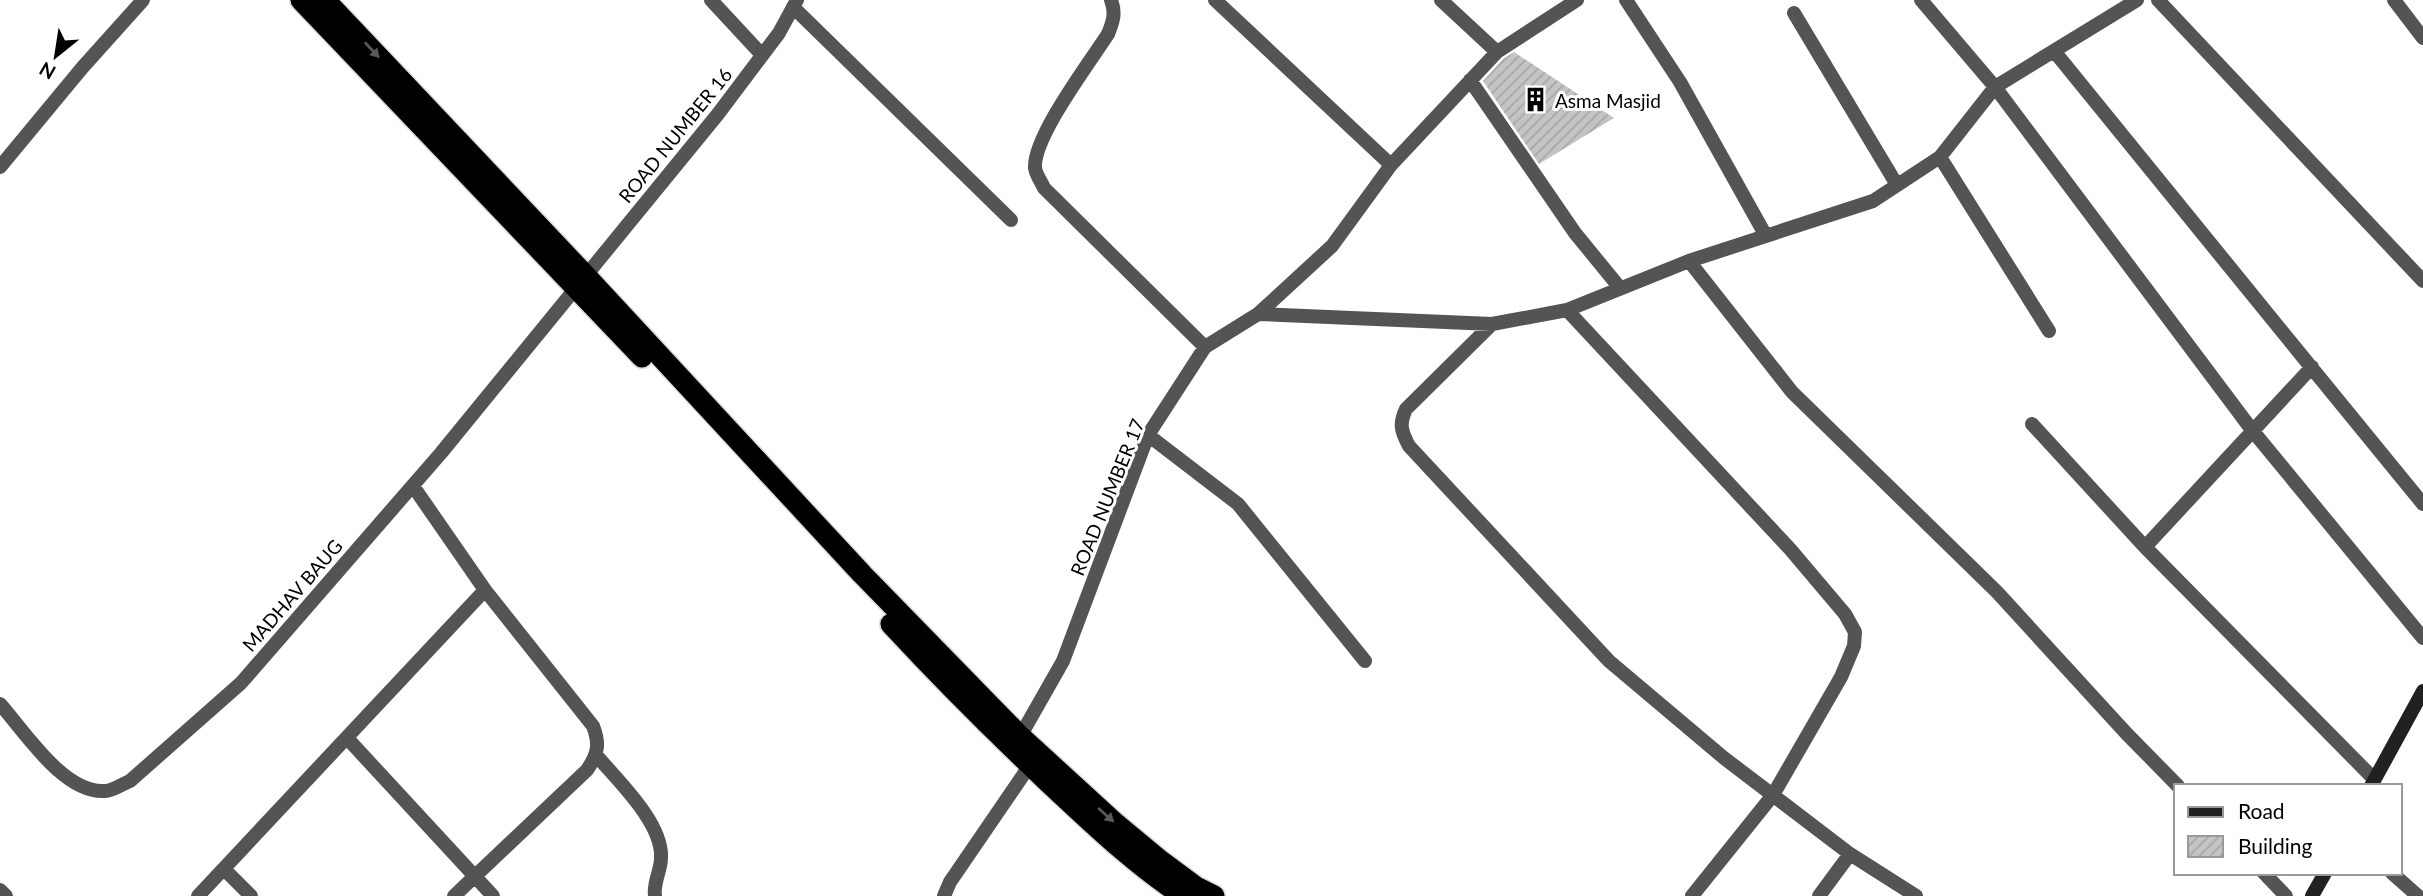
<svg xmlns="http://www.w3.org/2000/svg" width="2423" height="896" font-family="Lato,sans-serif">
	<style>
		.building { fill: url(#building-hatch) }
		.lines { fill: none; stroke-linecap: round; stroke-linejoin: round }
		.highway-casing { stroke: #dbdbdb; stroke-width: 24 }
		.street { stroke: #545454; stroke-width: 14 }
		.secondary { stroke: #212121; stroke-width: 14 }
		.highway { stroke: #000; stroke-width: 21 }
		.oneway { fill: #595959 }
		.labels { text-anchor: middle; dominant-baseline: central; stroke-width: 6; stroke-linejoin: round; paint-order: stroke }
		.poi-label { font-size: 19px; fill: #000; stroke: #fff; text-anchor: start }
		.street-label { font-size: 19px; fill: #000; stroke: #fff }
	</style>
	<defs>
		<pattern id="building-hatch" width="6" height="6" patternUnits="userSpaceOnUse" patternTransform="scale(1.75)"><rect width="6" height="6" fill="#c4c4c4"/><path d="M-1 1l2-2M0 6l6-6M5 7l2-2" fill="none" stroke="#a7a7a7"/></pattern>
	</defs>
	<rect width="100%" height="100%" fill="#fff"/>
	<!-- building -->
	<path class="building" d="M1514 52 1614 118 1539 164 1483 81 1503 59Z"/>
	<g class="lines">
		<defs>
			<path id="highway" d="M301 0 642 357
				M325 0 586 276 862 574 1020 736 1114 822 1161 861 1196 887 1214 896
				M891 624C942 679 994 731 1049 783 1092 823 1133 863 1183 896"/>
		</defs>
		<!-- highway casing -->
		<use href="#highway" class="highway-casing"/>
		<!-- street -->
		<path class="street" d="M711 0 762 55
			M1111 0C1116 13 1113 22 1108 34 1090 62 1033 137 1035 168 1036 175 1041 181 1044 188L1205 347
			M1215 0 1391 165
			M1441 0 1497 52
			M1626 0 1680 82 1766 236
			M1921 0 1995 87 2252 430 2423 638
			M2158 0 2423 281
			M2394 0 2423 38
			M793 7 1011 220
			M1794 13 1897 185
			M2054 51C2176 203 2300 353 2423 504
			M1470 80 1575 233 1620 288
			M1940 157 2049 331
			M0 167 82 68 143 0
			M1689 261 1792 392 1997 592 2126 733 2178 786
			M1567 310 1790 549 1845 614 1855 632 1854 646 1841 677 1773 795 1692 896
			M1258 314 1492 324 1567 310 1689 261 1873 201 1940 157 1995 87 2137 0
			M1492 324 1406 409C1399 424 1401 431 1409 446L1609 661 1724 758 1850 854 1916 896
			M2312 367 2145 547 2374 779
			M2032 424 2145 547
			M1148 435 1238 504 1365 661
			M413 486 485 590 593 726C600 744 598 754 587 770L454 896
			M0 704C25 732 64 794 105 791 113 791 122 784 130 781L241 683 441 453 718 114 779 33 797 0
			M347 738 493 896
			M1017 742 1063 661 1148 435 1205 347 1258 314 1332 246 1391 165 1497 52 1577 0
			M597 756C618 781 663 823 661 858 661 871 653 882 655 896
			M224 869 251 896
			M2264 873 2286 896
			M2392 873 2418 896
			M0 890 6 896
			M198 896 485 590
			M944 896 950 882 1030 765
			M1819 896 1850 854"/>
		<!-- secondary -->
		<path class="secondary" d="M2371 786 2423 691
			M2312 896 2325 873"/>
		<!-- highway -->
		<use href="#highway" class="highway"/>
	</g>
	<!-- one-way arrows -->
	<defs><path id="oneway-solid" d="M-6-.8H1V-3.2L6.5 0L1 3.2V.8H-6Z" transform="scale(1.75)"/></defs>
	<g class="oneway">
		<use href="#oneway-solid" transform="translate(372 50) rotate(47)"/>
		<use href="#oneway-solid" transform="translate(1106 815) rotate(42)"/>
	</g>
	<!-- icons -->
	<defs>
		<symbol id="building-bare" viewBox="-9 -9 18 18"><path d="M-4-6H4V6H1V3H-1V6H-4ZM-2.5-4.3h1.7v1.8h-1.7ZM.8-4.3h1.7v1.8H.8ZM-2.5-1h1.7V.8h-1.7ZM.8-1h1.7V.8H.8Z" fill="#000" stroke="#fff" stroke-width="2.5" paint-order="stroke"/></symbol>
	</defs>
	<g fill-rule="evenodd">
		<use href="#building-bare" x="1518" y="82" width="35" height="35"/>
	</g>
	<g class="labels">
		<!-- poi labels -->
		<g class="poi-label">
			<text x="1555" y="100">Asma Masjid</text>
		</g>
		<!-- street labels -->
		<g class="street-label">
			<text transform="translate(675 135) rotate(-51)">ROAD NUMBER 16</text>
			<text transform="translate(1107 497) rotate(-68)">ROAD NUMBER 17</text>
			<text transform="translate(292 595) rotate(-49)">MADHAV BAUG</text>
		</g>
	</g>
	<!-- legend -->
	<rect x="2174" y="784" width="228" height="91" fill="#ffffff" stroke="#999999" stroke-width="2"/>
	<rect x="2188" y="807" width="35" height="10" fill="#212121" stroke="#999999" stroke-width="2"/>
	<text x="2238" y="819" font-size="21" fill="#000000">Road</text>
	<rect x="2188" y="836" width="35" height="21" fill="url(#building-hatch)" stroke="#999999" stroke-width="2"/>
	<text x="2238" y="854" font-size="21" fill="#000000">Building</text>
	<!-- north arrow -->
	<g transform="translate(56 56) rotate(210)" stroke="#ffffff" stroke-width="5" paint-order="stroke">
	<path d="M0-5L12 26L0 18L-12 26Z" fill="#000000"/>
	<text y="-10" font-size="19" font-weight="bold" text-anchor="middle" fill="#000000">N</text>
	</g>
</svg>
